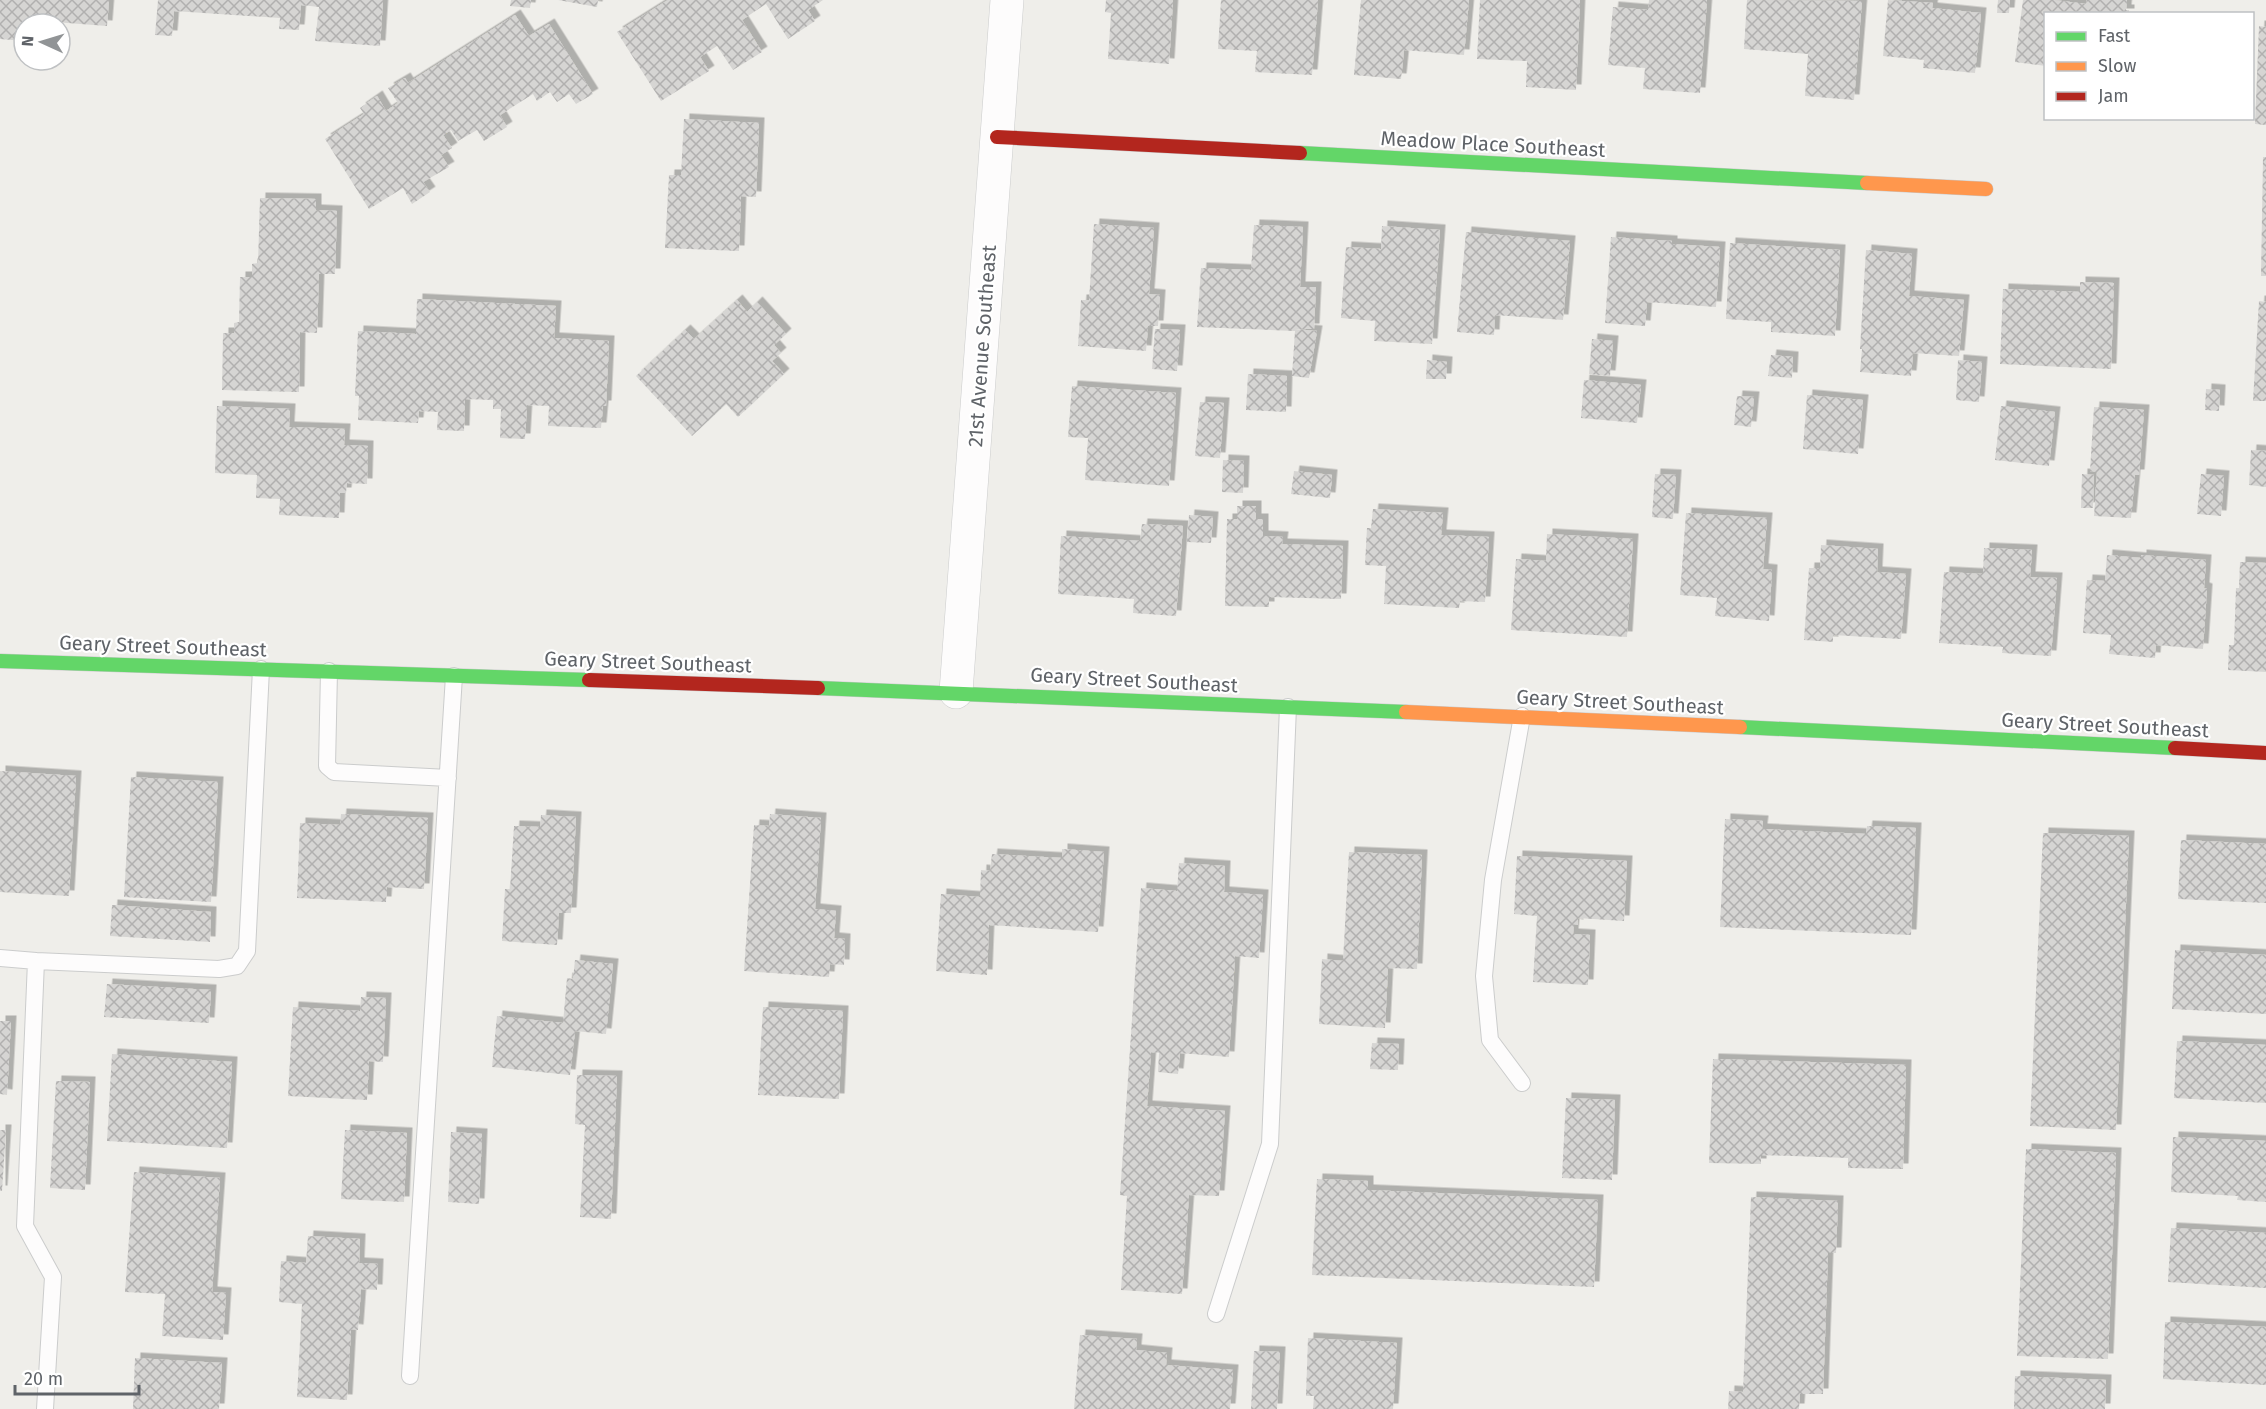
<svg xmlns="http://www.w3.org/2000/svg" width="2266" height="1409" font-family="'Fira Sans',sans-serif">
	<style>
		.building { fill: url(#building-cross-hatch); filter: url(#shadow) }
		.lines { fill: none; stroke-linecap: round; stroke-linejoin: round }
		.lane-casing { stroke: #cbcccc; stroke-width: 18 }
		.street-casing { stroke: #cbcccc; stroke-width: 34 }
		.fast-casing { stroke: #cacacb; stroke-width: 15 }
		.slow-casing { stroke: #cacacb; stroke-width: 15 }
		.jam-casing { stroke: #cacacb; stroke-width: 15 }
		.lane { stroke: #fdfcfc; stroke-width: 16 }
		.street { stroke: #fdfcfc; stroke-width: 33 }
		.fast { stroke: #63d668; stroke-width: 14 }
		.slow { stroke: #ff974d; stroke-width: 14 }
		.jam { stroke: #b3261e; stroke-width: 14 }
		.labels { text-anchor: middle; dominant-baseline: central; stroke-width: 4.5; stroke-linejoin: round; paint-order: stroke }
		.street-label { font-size: 20px; fill: #5f6368; stroke: #fff }
	</style>
	<defs>
		<pattern id="building-cross-hatch" width="8" height="8" patternUnits="userSpaceOnUse" patternTransform="scale(1.5)"><rect width="8" height="8" fill="#d6d5d3"/><path d="M0 0l8 8M0 8l8-8" fill="none" stroke="#b1b0af"/></pattern>
		<filter id="shadow"><feDropShadow dx="5.5" dy="-5.5" stdDeviation="0" flood-color="#0004"/></filter>
	</defs>
	<rect width="100%" height="100%" fill="#efeeea"/>
	<!-- building -->
	<path class="building" d="M0 0H109L107 26 54 22V24H24V41L0 39Z
		M158 0H383L380 46 315 41 319 7 301 5 299 30 279 29 280 18 174 11 172 36 155 35Z
		M511 0H531L530 8 510 6Z
		M558 0H598L597 7Z
		M668 0H823L808 10 815 21 788 39 766 4 742 20 762 52 733 70 717 46 700 57 709 71 661 101 617 32Z
		M1106 0H1173L1169 64 1108 59 1111 13 1105 12Z
		M1221 0H1318L1312 75 1255 72 1257 51 1218 49Z
		M1361 0H1469L1464 55 1404 50 1401 79 1354 75Z
		M1480 0H1580L1576 90 1526 87 1527 61 1477 59Z
		M1649 0H1707L1700 93 1643 89 1645 68 1608 65 1613 7 1648 10Z
		M1747 0 1862 1 1854 100 1805 96 1808 54 1744 49Z
		M1888 0 1933 3 1932 8 1981 13 1975 73 1923 68 1924 60 1883 56Z
		M1998 0H2010L2009 13H1997Z
		M2023 0H2054L2086 4 2087 0H2127L2126 10H2129V14H2046V66L2015 62Z
		M515 15 529 36 549 24 593 94 576 104 569 94 557 102 550 92 537 101 533 94 500 115 507 127 484 141 477 130 458 141 451 130 443 135 452 148 441 155 449 167 423 182 430 192 412 204 403 188 369 209 325 139 364 114 360 108 377 96 386 111 398 103 388 88 405 78 408 83Z
		M2259 26 2266 27V125L2255 124Z
		M684 119 759 123 756 197 741 196 739 251 665 248 669 175H681Z
		M2263 157H2266V276H2261Z
		M260 198 316 199V210L337 211 335 274H319L317 333 300 332 299 392 222 390 223 333H234V323L239 322 240 277H252V264L258 263Z
		M1094 224 1154 228 1149 294 1160 295 1158 326H1148L1146 351 1078 346 1081 300H1089Z
		M1254 225 1303 227 1300 287H1316L1314 329H1295L1317 331 1309 378 1292 376 1295 331 1197 327 1201 268 1251 270Z
		M1382 226 1440 230 1432 344 1374 341 1375 321 1341 318 1346 247 1381 249Z
		M1466 232 1570 241 1563 320 1495 315 1494 335 1457 332Z
		M1611 237 1672 241V244L1720 247 1716 307 1647 302 1645 326 1605 323Z
		M1730 243 1840 250 1835 336 1771 332V322L1726 319Z
		M1866 250 1912 254 1909 296 1964 300 1959 356 1913 353 1911 376 1860 372 1862 349H1860Z
		M2080 282 2114 283 2111 369 2000 364 2003 289 2080 292Z
		M417 299 556 306 554 338 609 341 606 406H603L601 428 548 426 549 406 527 405 525 439 500 438 501 409H493V400L465 399 464 431 437 430 438 412 419 411 418 423 358 420 359 396H355L358 331 416 334Z
		M737 300 747 312 757 302 786 334 774 345 781 353 772 361 784 374 738 417 726 404 692 436 636 376 685 330 694 339Z
		M2259 301 2266 302V401H2253Z
		M1155 329 1180 330 1177 371 1152 369Z
		M1592 339 1613 341 1610 376 1589 374Z
		M1771 355 1793 357 1792 378 1768 376Z
		M1427 360 1447 362 1446 379H1426Z
		M1958 360 1982 362 1979 402 1956 400Z
		M1248 374 1287 376 1286 412 1246 410Z
		M1584 380 1641 385 1637 423 1581 418Z
		M1072 386 1176 393 1169 486 1085 480 1088 438 1068 437Z
		M2206 389 2220 390 2219 411 2205 410Z
		M1807 395 1863 400 1858 454 1803 449Z
		M1737 396 1754 397 1751 427 1734 425Z
		M1200 402 1224 403 1220 458 1195 456Z
		M217 406 290 409 289 427 345 429 344 445 368 446 367 484 347 483 346 493H340L339 518 279 515 280 499 256 498 257 475 215 473Z
		M2001 406 2055 412 2049 466 1995 460Z
		M2094 407 2144 410 2139 475H2135L2131 518 2094 516 2097 472 2090 471Z
		M2251 450 2266 451V487L2249 485Z
		M1223 460 1244 461 1243 493 1222 492Z
		M1294 471 1332 475 1330 498 1291 494Z
		M1655 474 1676 475 1673 519 1652 517Z
		M2082 474 2094 475 2093 508H2081Z
		M2201 474 2224 476 2221 516 2197 514Z
		M1237 506H1256V519H1263V536L1283 537 1282 544 1343 546 1341 599 1269 597V607L1225 606 1227 519H1237Z
		M1373 509 1443 513 1441 535 1489 537 1485 602 1460 601 1459 608 1384 604 1386 566 1365 565 1367 528H1371Z
		M1686 513 1767 518 1763 569 1772 570 1769 621 1715 616 1717 598 1680 595Z
		M1189 515 1213 517 1211 543 1187 542Z
		M1142 524 1183 526 1176 616 1133 613 1134 599 1058 594 1061 536 1140 541Z
		M1547 534 1633 539 1627 637 1511 630 1516 559 1546 561Z
		M1821 545 1878 549 1877 572 1906 574 1901 639 1833 635V642L1804 640 1809 568H1820Z
		M1984 548 2032 550 2030 577 2057 578 2051 656 2002 653 2003 647 1939 643 1944 572 1983 574Z
		M2107 555 2141 558V555L2206 560 2204 588 2207 589 2203 649 2156 645 2155 658 2109 654 2111 635 2083 633 2087 580 2105 581Z
		M2240 562 2266 563V672L2228 670 2229 645H2234L2236 588H2239Z
		M0 771 76 776 69 896 0 892Z
		M131 777 218 782 211 902 124 897Z
		M341 814 428 818 424 889 387 887 386 902 297 898 300 823 340 825Z
		M770 814 821 818 815 909 836 911 834 938 845 939 844 965 830 964 829 977 744 971 754 825 769 826Z
		M541 815 576 817 571 913H559L557 945 502 941 505 889H510L514 826 540 827Z
		M1725 819 1763 821 1762 829 1866 834 1867 826 1916 828 1911 935 1720 927Z
		M2043 833 2129 836 2116 1130 2030 1126Z
		M2181 840 2266 844V903L2178 899Z
		M1062 849 1104 852 1098 932 989 925 987 975 936 971 941 894 980 897 981 870 990 871 992 854 1062 858Z
		M1349 852 1422 855 1417 969 1388 968 1385 1028 1319 1024 1322 959 1343 961Z
		M1517 856 1627 861 1624 921 1578 918V925L1574 924 1573 934 1590 935 1588 985 1533 982 1537 916 1514 914Z
		M1179 863 1225 866 1224 892 1263 895 1259 958 1235 956 1229 1057 1180 1053 1178 1074 1158 1072 1159 1053 1151 1052 1147 1106 1225 1111 1219 1196 1189 1195 1182 1294 1121 1290 1127 1196 1120 1195 1141 888 1177 891Z
		M112 905 211 912 210 942 110 936Z
		M2175 950 2266 955V1014L2172 1009Z
		M575 960 613 964 606 1034 575 1031 570 1075 492 1067 497 1016 563 1023 567 978 573 979Z
		M107 984 211 990 209 1023 104 1017Z
		M361 997 386 998 383 1062 369 1061 367 1100 288 1096 293 1007 360 1011Z
		M763 1007 843 1011 839 1099 758 1095Z
		M0 1021H11L7 1095 0 1094Z
		M2177 1041 2266 1045V1103L2174 1098Z
		M1372 1043 1399 1044 1398 1070 1370 1069Z
		M112 1054 232 1062 227 1148 107 1141Z
		M1713 1059 1906 1065 1903 1169 1848 1168V1158L1761 1155V1164L1709 1163Z
		M577 1075 617 1076 611 1219 580 1217 585 1125 575 1124Z
		M56 1081 90 1082 85 1190 50 1188Z
		M1566 1098 1615 1100 1612 1180 1562 1178Z
		M0 1130H6L2 1191H0Z
		M345 1130 407 1133 404 1202 341 1199Z
		M451 1132 482 1134 479 1204 448 1202Z
		M2173 1137 2266 1141V1202L2237 1200 2238 1196 2171 1192Z
		M2026 1149 2116 1153 2108 1359 2017 1356Z
		M134 1172 220 1178 212 1292 226 1293 223 1340 162 1336 165 1294 125 1292Z
		M1317 1179 1368 1181V1190L1598 1200 1594 1287 1312 1275Z
		M1751 1197 1838 1201 1836 1253H1828L1823 1394H1800L1799 1409H1728L1729 1391 1743 1392Z
		M2171 1228 2266 1233V1288L2168 1282Z
		M308 1236 360 1239 359 1263 378 1264 377 1290 361 1289 358 1330 351 1329 347 1400 297 1397 302 1304 279 1302 281 1261 306 1263Z
		M2165 1322 2266 1327V1385L2163 1379Z
		M1080 1335 1137 1339 1136 1350 1167 1353 1166 1365 1233 1370 1230 1409H1074Z
		M1308 1338 1397 1343 1393 1409H1313L1314 1396H1306Z
		M1254 1351 1280 1352 1277 1409H1251Z
		M135 1358 222 1363 219 1409H133Z
		M2015 1376 2106 1380 2105 1409H2014Z"/>
	<g class="lines">
		<defs>
			<path id="lane" d="M329 671 327 766 334 772 448 778
				M1522 716 1493 880 1484 976 1490 1040 1522 1083
				M0 958 36 961 25 1226 53 1277 45 1409
				M36 961 219 969 237 966 247 951 261 669
				M1216 1314 1270 1144 1288 707
				M410 1376 454 676"/>
			<path id="street" d="M956 692 1007 0"/>
			<path id="fast" d="M1300 153 1867 183
				M0 661 589 680
				M818 688 1406 712
				M1740 727 2175 748"/>
			<path id="slow" d="M1867 183 1986 189
				M1406 712 1740 727"/>
			<path id="jam" d="M997 137 1300 153
				M589 680 818 688
				M2175 748 2266 753"/>
		</defs>
		<!-- lane casing -->
		<use href="#lane" class="lane-casing"/>
		<!-- street casing -->
		<use href="#street" class="street-casing"/>
		<!-- fast casing -->
		<use href="#fast" class="fast-casing"/>
		<!-- slow casing -->
		<use href="#slow" class="slow-casing"/>
		<!-- jam casing -->
		<use href="#jam" class="jam-casing"/>
		<!-- lane -->
		<use href="#lane" class="lane"/>
		<!-- street -->
		<use href="#street" class="street"/>
		<!-- fast -->
		<use href="#fast" class="fast"/>
		<!-- slow -->
		<use href="#slow" class="slow"/>
		<!-- jam -->
		<use href="#jam" class="jam"/>
	</g>
	<g class="labels">
		<!-- street labels -->
		<g class="street-label">
			<text transform="translate(1493 144) rotate(3)">Meadow Place Southeast</text>
			<text transform="translate(982 346) rotate(-86)">21st Avenue Southeast</text>
			<text transform="translate(163 646) rotate(2)">Geary Street Southeast</text>
			<text transform="translate(648 662) rotate(2)">Geary Street Southeast</text>
			<text transform="translate(1134 680) rotate(3)">Geary Street Southeast</text>
			<text transform="translate(1620 702) rotate(3)">Geary Street Southeast</text>
			<text transform="translate(2105 725) rotate(3)">Geary Street Southeast</text>
		</g>
	</g>
	<!-- legend -->
	<rect x="2044" y="12" width="210" height="108" fill="#ffffff" stroke="#bfc1c3" stroke-width="1.5"/>
	<rect x="2056" y="32" width="30" height="9" fill="#63d668" stroke="#bfc1c3" stroke-width="1.5"/>
	<text x="2098" y="42" font-size="18" fill="#5f6368">Fast</text>
	<rect x="2056" y="62" width="30" height="9" fill="#ff974d" stroke="#bfc1c3" stroke-width="1.5"/>
	<text x="2098" y="72" font-size="18" fill="#5f6368">Slow</text>
	<rect x="2056" y="92" width="30" height="9" fill="#b3261e" stroke="#bfc1c3" stroke-width="1.5"/>
	<text x="2098" y="102" font-size="18" fill="#5f6368">Jam</text>
	<!-- north arrow -->
	<g transform="translate(42 42) rotate(274)"><circle r="28" fill="#ffffff" stroke="#bfc1c3" stroke-width="1.5"/>
	<path d="M0-4.5L10 22L0 15L-10 22Z" fill="#919496"/>
	<text y="-9" font-size="16" font-weight="bold" text-anchor="middle" fill="#5f6368">N</text>
	</g>
	<!-- scale -->
	<path d="M15 1385v9h124v-9" fill="none" stroke="#5f6368" stroke-width="3"/>
	<text x="24" y="1385" font-size="18" fill="#5f6368" stroke="#ffffff" stroke-width="4.5" paint-order="stroke">20 m</text>
</svg>
